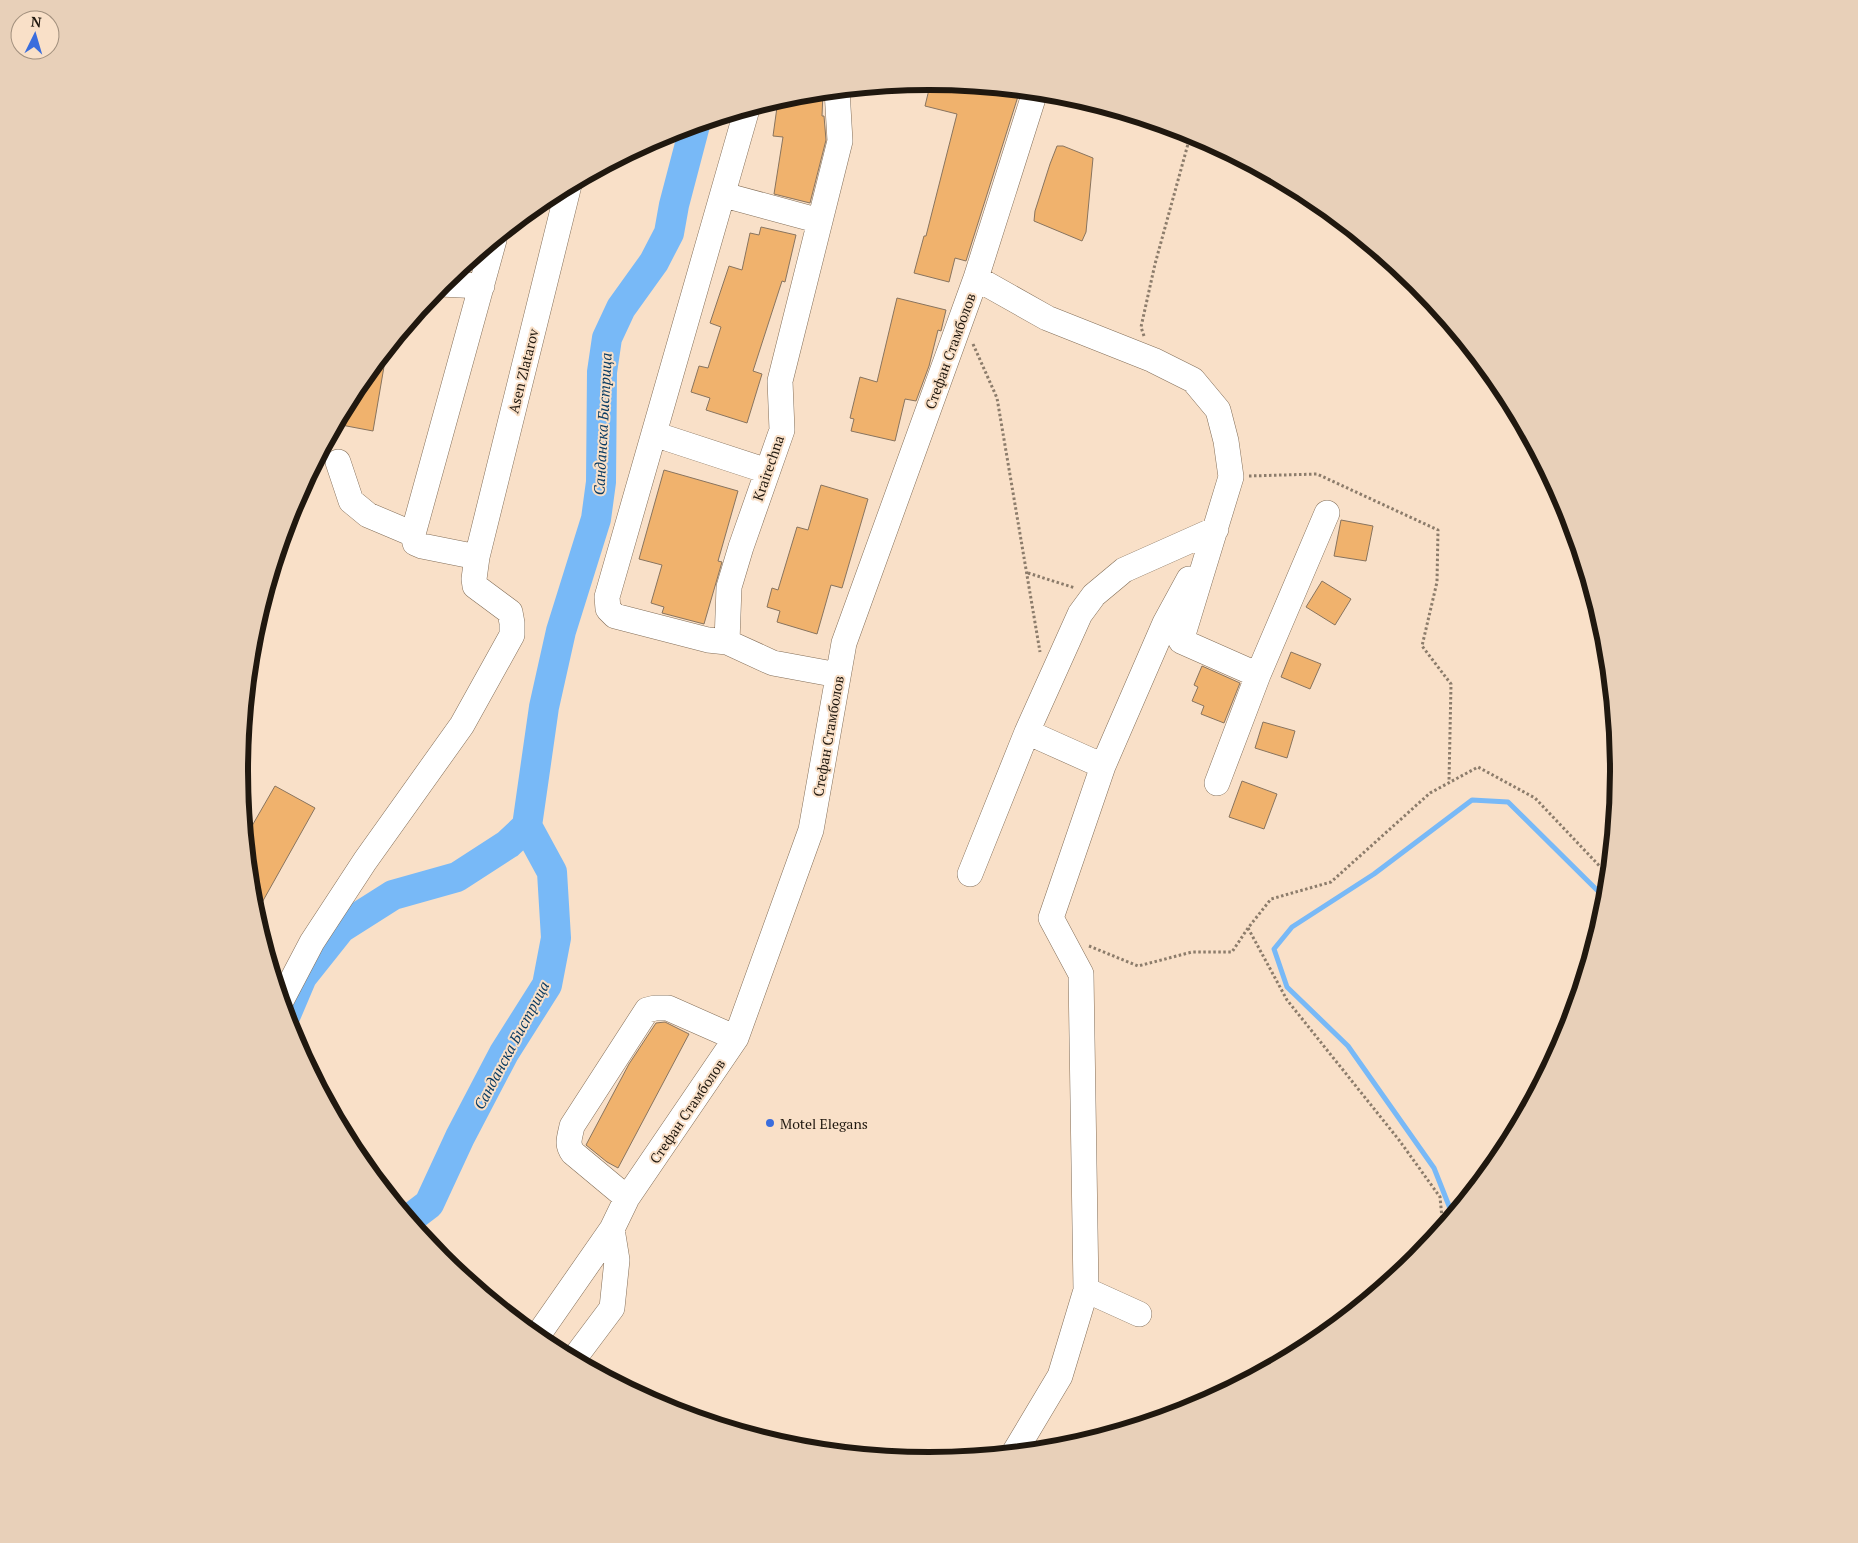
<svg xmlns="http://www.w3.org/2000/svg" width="1858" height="1543" font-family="'PT Serif',serif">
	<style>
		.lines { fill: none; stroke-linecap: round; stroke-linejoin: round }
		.stream { stroke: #78b9f7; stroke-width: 5 }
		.river { stroke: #78b9f7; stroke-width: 30 }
		.building { fill: #f0b26d; stroke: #89745e }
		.minor-casing { stroke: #836e58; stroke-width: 26 }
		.path { stroke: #8c7c6b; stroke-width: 3; stroke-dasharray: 2.5 2.5; stroke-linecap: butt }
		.minor { stroke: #fff; stroke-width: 25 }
		.poi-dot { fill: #3a6ddd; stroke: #f9e0c8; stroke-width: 2 }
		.labels { text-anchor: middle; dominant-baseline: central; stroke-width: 4; stroke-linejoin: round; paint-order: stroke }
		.street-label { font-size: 14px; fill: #20180f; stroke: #f9e0c8 }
		.poi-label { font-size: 14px; fill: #20180f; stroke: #f9e0c8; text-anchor: start }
		.water-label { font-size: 15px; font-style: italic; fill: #0a3b62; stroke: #f9e0c8 }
		.rim { fill: none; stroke: #20180f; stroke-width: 6 }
	</style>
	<rect width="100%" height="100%" fill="#f9e0c8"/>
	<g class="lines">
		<!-- stream -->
		<path class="stream" d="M1453 1216 1434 1168 1348 1046 1287 987 1274 949 1292 927 1374 874 1472 800 1508 802 1607 900"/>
		<!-- river -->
		<path class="river" d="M285 1017 302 977 341 928 393 895 457 877 508 844 527 826
			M408 1220 429 1204 460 1137 504 1053 547 985 556 938 552 872 527 826 544 707 561 631 596 519 601 482 602 372 607 338 621 308 654 262 669 233 674 205 695 125"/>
	</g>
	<!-- building -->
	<path class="building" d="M931 81 1020 90 966 261 955 258 949 282 914 273 924 236H926L957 114 925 106Z
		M823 92 822 116H824L826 140 810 203 774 194 783 137 773 136 778 100 795 94Z
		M1057 146H1063L1093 158 1086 232 1082 241 1034 221 1035 211 1050 164Z
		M761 227 796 235 785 282 782 281 753 371 762 374 747 423 706 410 710 398 691 392 699 366 708 368 721 327 710 323 729 266 742 270 750 233 759 235Z
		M897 298 946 310 941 331 938 330 929 366 916 401 905 399 895 441 851 431 854 419 850 418 860 377 877 382Z
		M387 349 373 431 336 424 355 388Z
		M664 470 738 491 718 561 722 562 704 624 662 613 664 607 651 603 662 565 639 559Z
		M821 485 868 499 842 588 831 585 817 634 777 622 780 611 767 607 772 588 778 590 797 527 808 530Z
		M1341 520 1373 526 1366 561 1334 556Z
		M1322 581 1351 599 1335 625 1306 607Z
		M1291 652 1321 664 1310 689 1281 677Z
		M1202 666 1240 683 1224 723 1201 714 1204 706 1192 701 1198 687 1194 685Z
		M1263 722 1295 731 1287 758 1255 748Z
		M1242 781 1277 794 1264 829 1229 817Z
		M275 786 315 808 255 915 252 906 245 838Z
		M665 1022 689 1034 618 1168 607 1162 586 1145 629 1064 656 1023Z"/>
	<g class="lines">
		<defs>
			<path id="minor" d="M837 90 840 141 780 381 782 430 741 547 729 587 727 642 773 663 838 675
				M724 195 820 221
				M976 278 1047 318 1153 360 1193 380 1218 410 1226 441 1231 477 1181 641 1258 675 1327 513
				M440 284 482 286
				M654 434 767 471
				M338 462 351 501 368 515 413 534
				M477 557 569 185
				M727 642 708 640 615 616 608 609 607 597 747 109
				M1027 732 1103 766 1051 918 1081 974 1086 1290 1139 1314
				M1103 766 1165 623 1189 579
				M1217 783 1258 675
				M970 874 1027 732 1080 614 1094 595 1124 570 1216 529
				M281 1001 312 942 365 861 462 725 512 635V623L510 612 475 586 474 579 477 557 422 546 415 543 413 534 494 240
				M627 1198 573 1153C566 1144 570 1137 572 1126L647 1010 655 1008H668L736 1038
				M536 1338 612 1229 627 1198 736 1038 811 830 844 643 976 278 1035 92
				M573 1360 612 1308 617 1260 612 1229
				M1014 1453 1060 1376 1086 1290"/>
		</defs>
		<!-- minor casing -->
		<use href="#minor" class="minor-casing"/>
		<!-- path -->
		<path class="path" d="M1144 336 1141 327 1155 264 1191 133
			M973 344 997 398 1040 652
			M1249 476 1317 474 1438 530 1437 582 1422 646 1451 684 1449 782
			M1028 573 1075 588
			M1248 928 1287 1000 1399 1140 1440 1197 1443 1228
			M1089 946 1138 966 1192 952H1232L1248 928 1271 899 1331 882 1430 793 1478 767 1535 798 1609 876"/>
		<!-- minor -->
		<use href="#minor" class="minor"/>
	</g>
	<!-- markers -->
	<circle class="poi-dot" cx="770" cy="1123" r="5"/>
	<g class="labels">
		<!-- street labels -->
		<g class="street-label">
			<text transform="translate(950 351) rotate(-70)">Стефан Стамболов</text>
			<text transform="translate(523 371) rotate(-76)">Asen Zlatarov</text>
			<text transform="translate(768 468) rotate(-71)">Krairechna</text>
			<text transform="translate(828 736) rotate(-80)">Стефан Стамболов</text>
			<text transform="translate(687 1111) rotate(-56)">Стефан Стамболов</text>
		</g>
		<!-- poi labels -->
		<g class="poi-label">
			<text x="780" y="1123">Motel Elegans</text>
		</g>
		<!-- water labels -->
		<g class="water-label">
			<text transform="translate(602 424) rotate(-87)">Санданска Бистрица</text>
			<text transform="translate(511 1045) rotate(-62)">Санданска Бистрица</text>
		</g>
	</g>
	<!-- crop -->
	<path d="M0 0H1858V1543H0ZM248 771a681 681 0 1 1 1362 0a681 681 0 1 1-1362 0Z" fill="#e8d0b9" fill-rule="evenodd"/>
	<path class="rim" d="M248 771a681 681 0 1 1 1362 0a681 681 0 1 1-1362 0Z"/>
	<!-- north arrow -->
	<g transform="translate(35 35) rotate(5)"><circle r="24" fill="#f9e0c8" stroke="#a2907e"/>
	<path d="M0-4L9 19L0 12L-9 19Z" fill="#3a6ddd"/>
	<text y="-8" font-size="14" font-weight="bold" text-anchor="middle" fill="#20180f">N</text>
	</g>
</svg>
